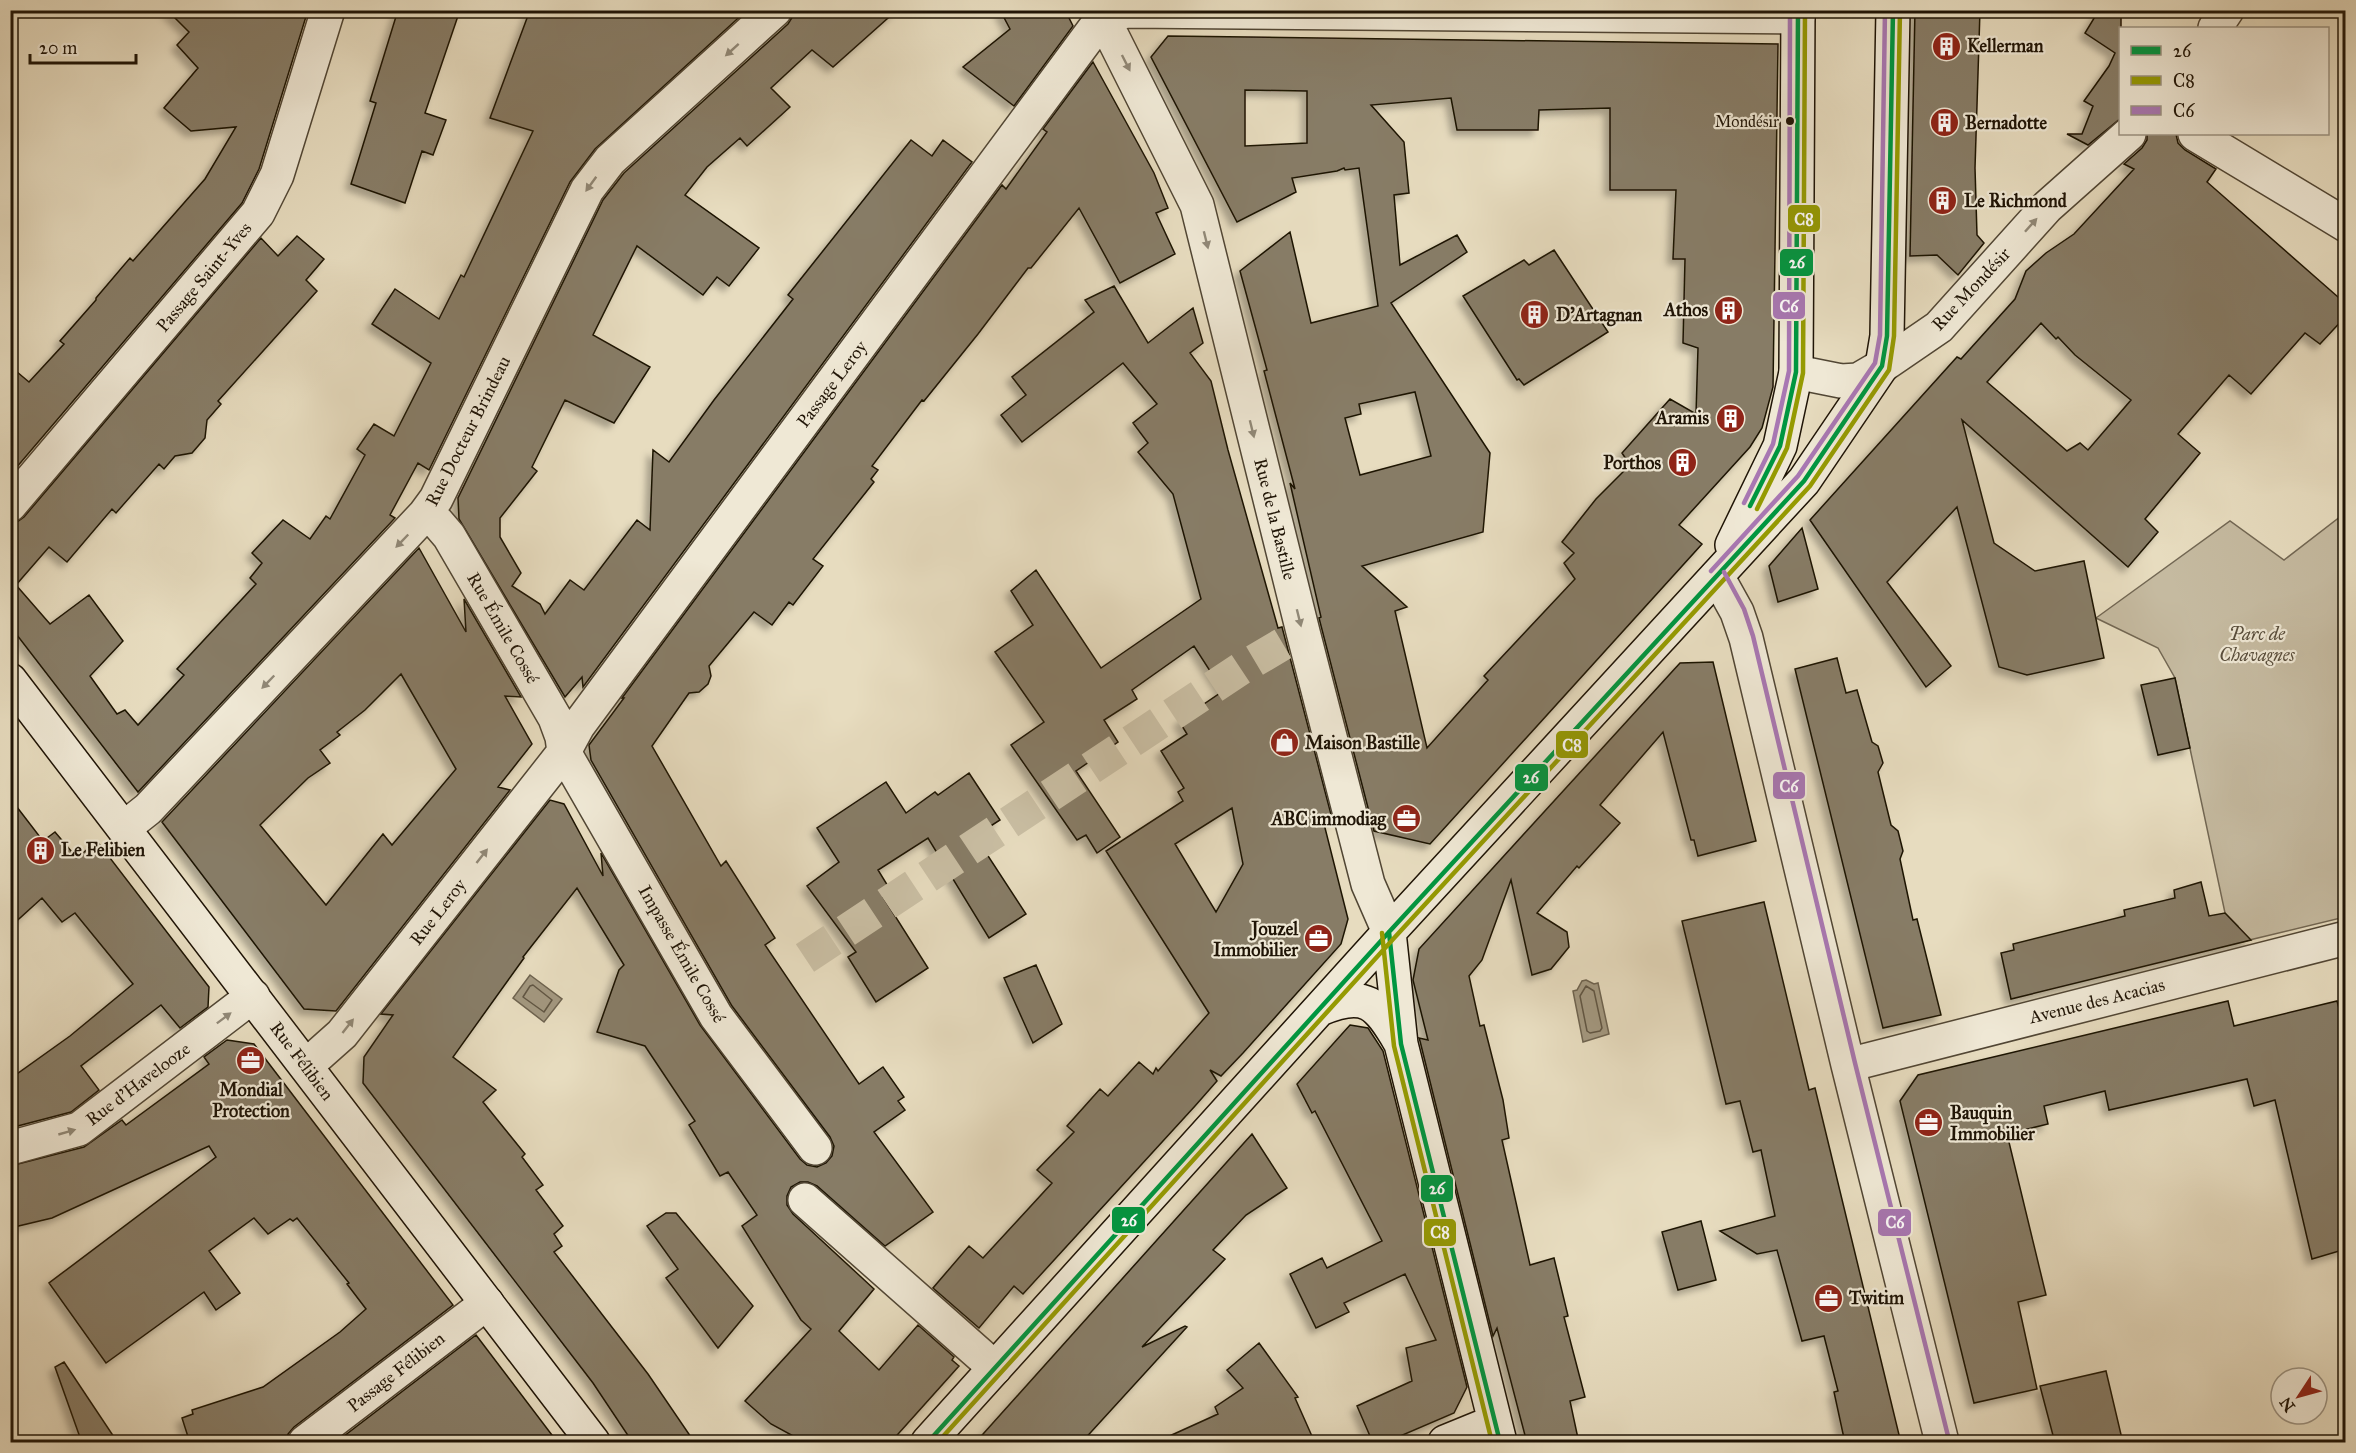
<svg xmlns="http://www.w3.org/2000/svg" width="2356" height="1453" font-family="'IM FELL Great Primer',serif">
	<style>
		.green { fill: #c5baa0; stroke: #726753; stroke-width: 1.5 }
		.water { fill: #a39880; stroke: #6e634f; stroke-width: 1.5 }
		.lines { fill: none; stroke-linecap: round; stroke-linejoin: round }
		.shore { stroke: #615643; stroke-width: 1.5 }
		.building { fill: #877c66; stroke: #1f1406; stroke-width: 1.5; fill-rule: evenodd; filter: url(#shadow) }
		.street-tunnel { stroke: #c9bea3; stroke-width: 33; stroke-dasharray: 33 16; stroke-linecap: butt }
		.street-casing { stroke: #514634; stroke-width: 36 }
		.secondary-casing { stroke: #1f1406; stroke-width: 36 }
		.street { stroke: #efe8d5; stroke-width: 33 }
		.secondary { stroke: #efe8d5; stroke-width: 33 }
		.bus-1-casing { stroke: #efe8d5; stroke-width: 9 }
		.bus-2-casing { stroke: #efe8d5; stroke-width: 9 }
		.bus-3-casing { stroke: #efe8d5; stroke-width: 9 }
		.bus-1 { stroke: #009640; stroke-width: 4.5 }
		.bus-2 { stroke: #959a02; stroke-width: 4.5 }
		.bus-3 { stroke: #a877b2; stroke-width: 4.5 }
		.oneway { fill: #918978 }
		.bus-dot { fill: #1f1406; stroke: #efe8d5; stroke-width: 2 }
		.labels { text-anchor: middle; dominant-baseline: central; stroke-width: 4.5; stroke-linejoin: round; paint-order: stroke }
		.bus-label { font-size: 16px; fill: #1f1406; stroke: #efe8d5; text-anchor: end }
		.poi-label { font-size: 18px; font-weight: bold; fill: #1f1406; stroke: #efe8d5; text-anchor: start }
		.street-label { font-size: 18px; fill: #1f1406; stroke: #efe8d5 }
		.park-label { font-size: 18px; font-style: italic; fill: #594e3c; stroke: #efe8d5 }
		.line-badge { stroke: #efe8d5; stroke-width: 2 }
		.badge-label { font-size: 16px; text-anchor: middle; font-weight: bold; fill: #fff }
	</style>
	<defs>
		<filter id="shadow"><feDropShadow dx="-5.5" dy="5.5" stdDeviation="3" flood-color="#0004"/></filter>
	</defs>
	<rect width="100%" height="100%" fill="#e7dcbf"/>
	<filter id="stains"><feTurbulence type="fractalNoise" baseFrequency=".00333" numOctaves="4"/><feColorMatrix values="0 0 0 0 .2 0 0 0 0 .09 0 0 0 0 .02 0 0 0 .5 -.17"/></filter>
	<radialGradient id="worn" r=".72"><stop offset=".6" stop-color="#630" stop-opacity="0"/><stop offset="1" stop-color="#630" stop-opacity=".3"/></radialGradient>
	<!-- green -->
	<path class="green" d="M2345 513V917L2241 942 2238 926 2225 913 2175 678 2158 648 2096 618 2230 521 2284 560Z"/>
	<!-- water -->
	<path class="water" d="M530 975 562 999 544 1022 513 998Z
		M1586 980 1594 984 1598 983 1609 1034 1583 1042 1573 991 1577 990 1582 981Z"/>
	<g class="lines">
		<!-- shore -->
		<path class="shore" d="M533 985 552 1000 544 1012 523 997 530 986Z
			M1586 986 1594 991 1602 1028 1600 1031 1590 1033 1587 1031 1580 996Z"/>
	</g>
	<!-- building -->
	<path class="building" d="M167 10H308L259 169 242 203 10 475V366L29 382 64 344 60 341 96 300V298L130 258 133 261 205 179 236 127 191 131 164 108 198 68 177 45 189 32Z
		M398 10H460L425 113 446 120 433 155 422 151 405 203 351 184 376 103 370 101Z
		M530 10H747L595 149 570 182 429 470 418 463 390 515 395 518 138 792 10 626V523L17 522 24 517 261 238 278 256 297 236 324 259 306 280 317 291 218 401 221 404 207 420 205 438 192 453 175 456 164 469 159 464 116 513 112 509 67 562 49 547 16 585 50 624 89 595 123 641 90 676 117 714 125 710 138 725 184 675 177 669 256 584 250 578 262 563 252 553 283 520 310 539 326 516 330 519 365 455 357 449 374 424 394 436 431 363 372 324 395 289 439 319 461 275 464 277 533 131 490 118Z
		M793 10H897L833 67 812 50 771 88 790 107 747 146 740 138 707 167 685 195 759 248 729 286 717 277 703 295 637 246 593 335 650 367 614 423 565 400 532 467 537 471 500 518V537L521 573 512 586 540 604 545 614 570 580 584 590 637 520 650 530 653 450 669 462 714 400 793 299 788 295 911 140 932 156 943 140 972 162 583 687 582 677 565 697 459 519 458 498 603 200 624 173 788 24 793 16Z
		M1000 10H1065L1073 26 1014 106 963 67 1010 29Z
		M1915 10H1980L1975 168 1977 235 1984 243 1958 275 1937 255 1910 256Z
		M2099 10H2121V118L2088 145 2067 134H2082L2093 106 2084 101 2109 66 2115 53 2085 33Z
		M1168 36 1778 44 1773 387 1762 428 1750 447 1679 525 1702 544 1430 844 1374 831 1319 618 1321 617 1290 483 1295 489 1264 371 1267 370 1240 271 1290 232 1311 323 1378 306 1359 168 1345 170 1344 168 1337 171 1292 178 1296 192 1237 222 1151 57ZM1245 90 1307 91V143L1245 146ZM1451 98 1457 130H1538L1539 110 1610 108V190H1676L1673 259H1685L1683 343 1698 348 1696 414 1670 399 1622 453 1630 465 1596 499 1562 542 1574 553 1564 563 1575 579 1484 676 1488 680 1427 748 1395 611 1407 607 1362 566 1483 532 1490 453 1391 303 1467 252 1457 235 1400 265 1394 195 1409 193 1404 142 1371 105ZM1415 392 1431 456 1360 475 1345 418 1361 414 1359 404Z
		M1093 62 1154 173 1168 208 1156 213 1175 254 1120 283 1079 208 1031 268H1028L978 334 924 401 922 400 872 466 878 470 871 479 874 482 813 559 823 566 793 605 789 602 772 625 754 612 709 666 711 676 708 684 699 692 689 693 652 746 721 866 726 861 775 938 765 945 859 1084 883 1067 904 1097 898 1101 905 1110 874 1132 933 1212 885 1246 817 1186 808 1182H800L791 1187 787 1196V1205L793 1214 874 1289 839 1331 879 1370 918 1325 954 1357 952 1360 959 1366 890 1443H806L771 1424 745 1401 811 1329 801 1320 742 1226 757 1215 728 1172 720 1176 689 1125 695 1121 645 1046 597 1032 619 970 624 965 577 888 523 957 524 958 453 1057 496 1090 483 1102 525 1154 522 1157 543 1185 536 1190 563 1226 554 1234 562 1246 554 1252 648 1374 695 1443H633L593 1383 363 1083 364 1057 393 1015 381 1014 550 800 564 804 603 876 601 853 700 1025 800 1159 807 1165 817 1167 826 1163 832 1156 834 1146 830 1137 732 1006 591 760 589 745 624 698H622L1002 185 1006 189 1047 132 1043 129Z
		M2147 134H2176L2178 143 2185 150 2216 169 2207 182 2346 304V316L2320 344 2305 333 2251 394 2229 375 2178 434 2200 453 2145 519 2158 532 2128 567 1962 420 1994 543 2035 571 2084 561 2104 658 2027 675 1999 667 1957 507 1887 582 1951 666 1926 687 1810 520 1957 357 1961 359 2015 299 2026 271 2046 253 2074 234 2134 169 2124 164 2142 148 2147 140ZM2041 323 2056 339 2058 337 2075 355 2131 400 2088 450 2080 443 2067 451 1987 382Z
		M1554 250 1608 332 1524 385 1519 379 1517 380 1463 296 1524 260 1529 265Z
		M1114 286 1148 343 1193 308 1203 343 1190 353 1211 381 1228 450 1278 628 1282 627 1333 822 1323 820 1348 919 1341 944 1243 1053 1221 1076 1210 1070 1217 1081 1195 1106 1023 1294 1014 1286 979 1328 933 1288 969 1246 983 1258 1052 1183 1037 1170 1074 1132 1067 1126 1100 1089 1108 1096 1139 1062 1153 1074 1156 1068 1158 1071 1209 1013 1106 851 1183 801 1178 792 1184 788 1161 751 1187 734 1179 721 1223 691 1194 646 1132 690 1137 699 1104 720 1118 742 1076 771 1120 837 1097 853 1086 835 1077 840 1011 745 1044 722 995 652 1033 625 1011 591 1036 570 1101 668 1201 599 1173 494 1138 452 1148 443 1133 423 1157 404 1123 363 1022 442 1001 415 1026 395 1012 377 1094 312 1085 300ZM1232 808 1243 864 1216 912 1175 844Z
		M1802 528 1818 589 1778 602 1769 566Z
		M419 548 466 632 464 599 521 697 505 696 532 744 498 787 510 790 336 1011 304 1009 162 822ZM401 674 456 769 392 845 383 834 326 905 260 825 308 778 330 763 320 750 340 735 337 732 365 710Z
		M1837 658 1846 693 1857 690 1872 742 1878 746 1883 763 1878 772 1891 825 1898 831 1903 851 1900 859 1913 920 1917 919 1941 1015 1883 1028 1795 669Z
		M1713 662 1756 841 1698 856 1694 840H1691L1663 732 1600 805 1620 823 1579 868 1577 866 1537 913 1567 932 1569 947 1551 969 1532 975 1511 880 1482 960 1469 976 1480 1026 1484 1025 1503 1100 1509 1138 1502 1140 1530 1265 1554 1258 1568 1316 1564 1317 1585 1397 1570 1401 1579 1443H1527L1497 1328 1493 1336 1420 1041 1419 1038 1428 1040 1413 980 1419 949 1680 663Z
		M2175 678 2190 748 2158 755 2141 685Z
		M969 773 1000 820 975 836 1026 914 989 938 928 838 878 870 891 891 883 897 928 968 876 1002 848 957 856 952 807 886 839 862 817 828 886 782 906 813 935 792 938 795Z
		M10 798 43 841 55 832 77 858 97 841 209 987 208 1007 180 1028 161 1005 81 1066 99 1090 71 1112 10 1128V1079L70 1036 133 984 75 913 62 922 42 898 10 927Z
		M2201 882 2209 916 2225 913 2251 940 2011 999 2001 953 2014 950 2013 944 2125 916 2124 910 2175 898 2174 890Z
		M1764 902 1809 1090 1815 1088 1901 1443H1845L1834 1392 1838 1391 1824 1336 1802 1341 1777 1250 1757 1254 1720 1231 1775 1216 1761 1150 1753 1152 1740 1101 1726 1104 1682 921Z
		M1036 965 1062 1024 1033 1043 1004 978Z
		M2228 1001 2234 1026 2337 1001 2346 1035V1249L2312 1259 2275 1100 2254 1106 2247 1079 2109 1110 2105 1091 2044 1106 2048 1124 2007 1134 2046 1295 2018 1302 2037 1389 1974 1403 1900 1101 1918 1075Z
		M1350 1025 1368 1028 1383 1051 1467 1387 1454 1413 1384 1443H1373L1357 1406 1412 1381 1406 1348 1436 1340 1405 1274 1344 1303 1349 1312 1316 1328 1290 1274 1322 1258 1327 1268 1382 1241 1315 1111 1312 1113 1297 1084Z
		M227 1040 254 1044 453 1305 294 1427 288 1434 287 1443H190L182 1418 193 1414 192 1410 263 1387 340 1332 366 1309 347 1284 349 1283 297 1218 293 1221 290 1219 268 1234 254 1218 209 1251 240 1293 216 1310 204 1292 106 1363 49 1283 216 1157 209 1146 52 1218 10 1228V1166L84 1147 122 1120 126 1125 209 1064 204 1057Z
		M1252 1134 1287 1188 1246 1215 1213 1250 1225 1259 1142 1347 1185 1326 1187 1327 1081 1443H975Z
		M666 1213H676L753 1306 718 1348 666 1278 678 1269 647 1226Z
		M1701 1221 1716 1280 1678 1290 1662 1232Z
		M476 1335 558 1443H335Z
		M1259 1343 1298 1397 1295 1398 1315 1443H1154L1218 1414 1215 1407 1243 1388 1227 1370Z
		M64 1362 118 1443H82L55 1367Z
		M2106 1371 2123 1443H2055L2040 1386Z"/>
	<g class="lines">
		<!-- street-tunnel -->
		<path class="street-tunnel" d="M805 958 1242 668 1303 632"/>
		<defs>
			<path id="street" d="M1099 10 1197 205 1303 632 1368 884 1389 932
				M2215 28 2227 10
				M2195 134 2346 225
				M1796 372 1841 381 1858 380 1882 366 1939 327 2047 207 2129 134
				M10 505 258 213 277 175 328 10
				M425 514 437 522 449 536 555 718 562 737 564 752 716 1016 815 1148
				M1717 576 1737 612 1746 638 1848 1065 1942 1442
				M124 828 148 809 425 514 436 499 587 190 610 160 775 10
				M1848 1065 2346 938
				M306 1066 342 1034 564 752 578 726 1103 17 1127 11 1798 17
				M10 1148 79 1129 253 996
				M805 1200 995 1368
				M305 1442 487 1303"/>
			<path id="secondary" d="M1732 545 1780 446 1796 372 1798 10
				M10 680 593 1442
				M1389 932 1401 1044 1500 1442
				M1320 1009C1366 990 1377 1003 1400 1042
				M928 1442 1389 932 1804 481 1882 366 1887 336 1893 10
				M1445 1442 1494 1422"/>
		</defs>
		<!-- street casing -->
		<use href="#street" class="street-casing"/>
		<!-- secondary casing -->
		<use href="#secondary" class="secondary-casing"/>
		<!-- street -->
		<use href="#street" class="street"/>
		<!-- secondary -->
		<use href="#secondary" class="secondary"/>
		<defs>
			<path id="bus-1" d="M1750 506 1780 446 1796 372 1798 10
				M1389 932 1401 1044 1500 1442
				M928 1442 1389 932 1804 481 1882 366 1887 336 1893 10"/>
			<path id="bus-2" d="M1757 509 1787 448 1803 373 1805 10
				M1382 933 1394 1046 1492 1442
				M938 1442 1395 937 1810 486 1889 370 1894 336 1900 10"/>
			<path id="bus-3" d="M1744 503 1773 444 1789 371 1790 10
				M1711 571 1798 476 1875 363 1880 335 1885 10
				M1724 572 1744 609 1753 636 1855 1063 1949 1440"/>
		</defs>
		<!-- bus-1 casing -->
		<use href="#bus-1" class="bus-1-casing"/>
		<!-- bus-2 casing -->
		<use href="#bus-2" class="bus-2-casing"/>
		<!-- bus-3 casing -->
		<use href="#bus-3" class="bus-3-casing"/>
		<!-- bus-1 -->
		<use href="#bus-1" class="bus-1"/>
		<!-- bus-2 -->
		<use href="#bus-2" class="bus-2"/>
		<!-- bus-3 -->
		<use href="#bus-3" class="bus-3"/>
	</g>
	<!-- one-way arrows -->
	<defs><path id="oneway-solid" d="M-6-.8H1V-3.2L6.5 0L1 3.2V.8H-6Z" transform="scale(1.5)"/></defs>
	<g class="oneway">
		<use href="#oneway-solid" transform="translate(732 50) rotate(138)"/>
		<use href="#oneway-solid" transform="translate(1126 63) rotate(63)"/>
		<use href="#oneway-solid" transform="translate(591 184) rotate(126)"/>
		<use href="#oneway-solid" transform="translate(2031 225) rotate(-48)"/>
		<use href="#oneway-solid" transform="translate(1206 240) rotate(76)"/>
		<use href="#oneway-solid" transform="translate(1252 429) rotate(76)"/>
		<use href="#oneway-solid" transform="translate(402 541) rotate(134)"/>
		<use href="#oneway-solid" transform="translate(1299 618) rotate(76)"/>
		<use href="#oneway-solid" transform="translate(268 682) rotate(134)"/>
		<use href="#oneway-solid" transform="translate(482 856) rotate(-52)"/>
		<use href="#oneway-solid" transform="translate(224 1018) rotate(-37)"/>
		<use href="#oneway-solid" transform="translate(348 1026) rotate(-52)"/>
		<use href="#oneway-solid" transform="translate(67 1132) rotate(-16)"/>
	</g>
	<!-- icons -->
	<defs>
		<symbol id="building-disc" viewBox="-11 -11 22 22"><circle r="9.5" fill="#8f2418" stroke="#efe8d5"/><path d="M-4-6H4V6H1V3H-1V6H-4ZM-2.5-4.3h1.7v1.8h-1.7ZM.8-4.3h1.7v1.8H.8ZM-2.5-1h1.7V.8h-1.7ZM.8-1h1.7V.8H.8Z" fill="#fff"/></symbol>
		<symbol id="shop-disc" viewBox="-11 -11 22 22"><circle r="9.5" fill="#8f2418" stroke="#efe8d5"/><path d="M-5-2.5h2.3a2.7 3.5 0 0 1 5.4 0H5L5.5 6h-11ZM-1.5-2.5h3a1.5 2.3 0 0 0-3 0Z" fill="#fff"/></symbol>
		<symbol id="office-disc" viewBox="-11 -11 22 22"><circle r="9.5" fill="#8f2418" stroke="#efe8d5"/><path d="M-6-3h4V-5.5h4V-3h4V5H-6ZM-1-4.5V-3h2v-1.5ZM-6 0V1H6V0Z" fill="#fff"/></symbol>
	</defs>
	<g fill-rule="evenodd">
		<use href="#building-disc" x="1930" y="30" width="33" height="33"/>
		<use href="#building-disc" x="1928" y="106" width="33" height="33"/>
		<use href="#building-disc" x="1926" y="184" width="33" height="33"/>
		<use href="#building-disc" x="1712" y="294" width="33" height="33"/>
		<use href="#building-disc" x="1518" y="298" width="33" height="33"/>
		<use href="#building-disc" x="1714" y="402" width="33" height="33"/>
		<use href="#building-disc" x="1666" y="446" width="33" height="33"/>
		<use href="#shop-disc" x="1268" y="726" width="33" height="33"/>
		<use href="#office-disc" x="1390" y="802" width="33" height="33"/>
		<use href="#building-disc" x="24" y="834" width="33" height="33"/>
		<use href="#office-disc" x="1302" y="922" width="33" height="33"/>
		<use href="#office-disc" x="234" y="1044" width="33" height="33"/>
		<use href="#office-disc" x="1912" y="1106" width="33" height="33"/>
		<use href="#office-disc" x="1812" y="1282" width="33" height="33"/>
	</g>
	<!-- markers -->
	<circle class="bus-dot" cx="1790" cy="121" r="5"/>
	<g class="labels">
		<!-- bus labels -->
		<g class="bus-label">
			<text x="1779" y="121">Mondésir</text>
		</g>
		<!-- poi labels -->
		<g class="poi-label">
			<text x="1967" y="46">Kellerman</text>
			<text x="1965" y="123">Bernadotte</text>
			<text x="1964" y="201">Le Richmond</text>
			<text x="1708" y="310" text-anchor="end">Athos</text>
			<text x="1556" y="315">D'Artagnan</text>
			<text x="1709" y="418" text-anchor="end">Aramis</text>
			<text x="1661" y="463" text-anchor="end">Porthos</text>
			<text x="1305" y="743">Maison Bastille</text>
			<text x="1386" y="819" text-anchor="end">ABC immodiag</text>
			<text x="61" y="850">Le Felibien</text>
			<text x="1298" y="929" text-anchor="end">Jouzel<tspan x="1298" dy="21">Immobilier</tspan></text>
			<text x="251" y="1090" text-anchor="middle">Mondial<tspan x="251" dy="21">Protection</tspan></text>
			<text x="1950" y="1113">Bauquin<tspan x="1950" dy="21">Immobilier</tspan></text>
			<text x="1849" y="1298">Twitim</text>
		</g>
		<!-- street labels -->
		<g class="street-label">
			<text transform="translate(204 277) rotate(-50)">Passage Saint-Yves</text>
			<text transform="translate(1971 289) rotate(-47)">Rue Mondésir</text>
			<text transform="translate(832 384) rotate(-53)">Passage Leroy</text>
			<text transform="translate(468 431) rotate(-63)">Rue Docteur Brindeau</text>
			<text transform="translate(1275 519) rotate(76)">Rue de la Bastille</text>
			<text transform="translate(503 628) rotate(60)">Rue Émile Cossé</text>
			<text transform="translate(438 912) rotate(-52)">Rue Leroy</text>
			<text transform="translate(682 954) rotate(60)">Impasse Émile Cossé</text>
			<text transform="translate(2097 1001) rotate(-14)">Avenue des Acacias</text>
			<text transform="translate(302 1061) rotate(53)">Rue Félibien</text>
			<text transform="translate(138 1084) rotate(-37)">Rue d'Havelooze</text>
			<text transform="translate(396 1372) rotate(-38)">Passage Félibien</text>
		</g>
		<!-- park labels -->
		<g class="park-label">
			<text x="2257" y="634">Parc de<tspan x="2257" dy="21">Chavagnes</tspan></text>
		</g>
	</g>
	<g class="line-badge">
		<rect x="1787" y="204" width="34" height="29" rx="6" fill="#959a02"/>
		<rect x="1779" y="248" width="35" height="29" rx="6" fill="#009640"/>
		<rect x="1772" y="291" width="34" height="29" rx="6" fill="#a877b2"/>
		<rect x="1555" y="730" width="34" height="29" rx="6" fill="#959a02"/>
		<rect x="1514" y="763" width="35" height="29" rx="6" fill="#009640"/>
		<rect x="1772" y="771" width="34" height="29" rx="6" fill="#a877b2"/>
		<rect x="1420" y="1174" width="34" height="29" rx="6" fill="#009640"/>
		<rect x="1111" y="1206" width="35" height="28" rx="6" fill="#009640"/>
		<rect x="1877" y="1208" width="35" height="29" rx="6" fill="#a877b2"/>
		<rect x="1423" y="1218" width="34" height="29" rx="6" fill="#959a02"/>
	</g>
	<g class="badge-label">
		<text x="1804" y="225">C8</text>
		<text x="1797" y="268">26</text>
		<text x="1789" y="312">C6</text>
		<text x="1572" y="751">C8</text>
		<text x="1531" y="783">26</text>
		<text x="1789" y="792">C6</text>
		<text x="1437" y="1194">26</text>
		<text x="1129" y="1226">26</text>
		<text x="1895" y="1228">C6</text>
		<text x="1440" y="1238">C8</text>
	</g>
	<!-- margin -->
	<rect width="2356" height="1453" fill="none" stroke="#e7dcbf" stroke-width="36"/>
	<rect x="12" y="12" width="2332" height="1429" fill="none" stroke="#1f1406" stroke-width="3"/>
	<rect x="18" y="18" width="2320" height="1417" fill="none" stroke="#1f1406" stroke-width="1.5"/>
	<!-- legend -->
	<rect x="2119" y="27" width="210" height="108" fill="#efe8d5" stroke="#9c9382" stroke-width="1.5"/>
	<rect x="2131" y="46" width="30" height="9" fill="#009640" stroke="#9c9382" stroke-width="1.5"/>
	<text x="2173" y="57" font-size="18" fill="#1f1406">26</text>
	<rect x="2131" y="76" width="30" height="9" fill="#959a02" stroke="#9c9382" stroke-width="1.5"/>
	<text x="2173" y="87" font-size="18" fill="#1f1406">C8</text>
	<rect x="2131" y="106" width="30" height="9" fill="#a877b2" stroke="#9c9382" stroke-width="1.5"/>
	<text x="2173" y="117" font-size="18" fill="#1f1406">C6</text>
	<!-- north arrow -->
	<g transform="translate(2299 1396) rotate(234)"><circle r="28" fill="#efe8d5" stroke="#9c9382" stroke-width="1.5"/>
	<path d="M0-4.5L10 22L0 15L-10 22Z" fill="#8f2418"/>
	<text y="-9" font-size="16" font-weight="bold" text-anchor="middle" fill="#1f1406">N</text>
	</g>
	<!-- scale -->
	<path d="M30 54v9h106v-9" fill="none" stroke="#1f1406" stroke-width="3"/>
	<text x="39" y="54" font-size="18" fill="#1f1406" stroke="#efe8d5" stroke-width="4.5" paint-order="stroke">20 m</text>
	<rect width="100%" height="100%" filter="url(#stains)"/>
	<rect width="100%" height="100%" fill="url(#worn)"/>
</svg>
